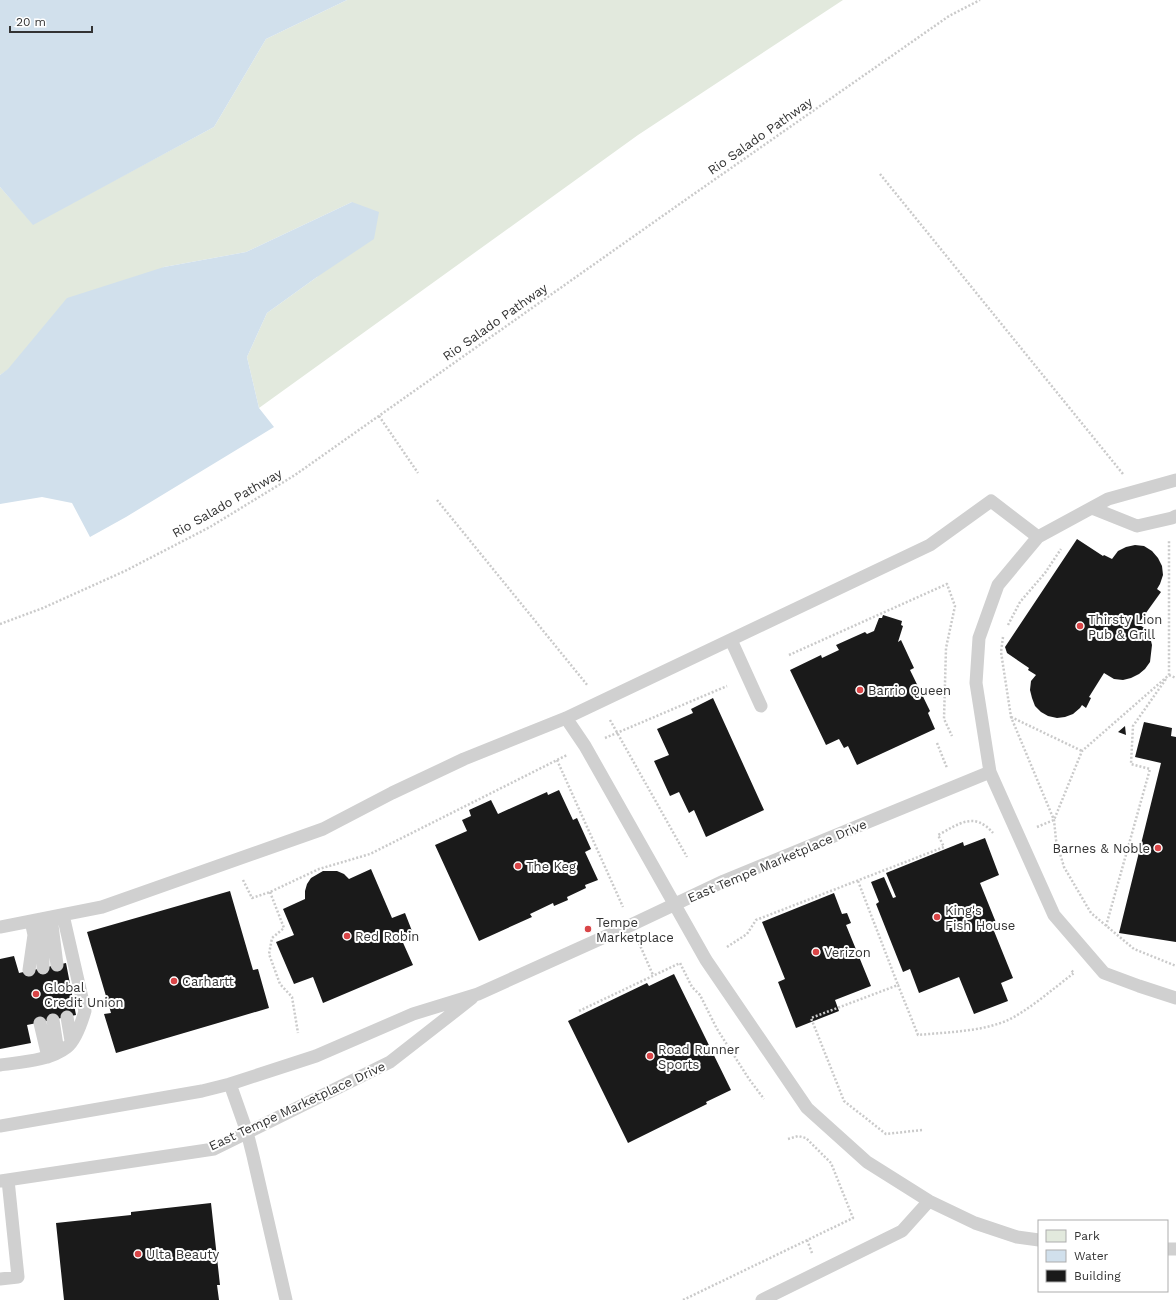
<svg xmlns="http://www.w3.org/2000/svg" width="1176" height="1300" font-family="'Work Sans',sans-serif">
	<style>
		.green { fill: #e2e9dd }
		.water { fill: #d1e0ec }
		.building { fill: #1a1a1a }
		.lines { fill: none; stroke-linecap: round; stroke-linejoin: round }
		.path { stroke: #cacaca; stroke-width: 2.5; stroke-dasharray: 2 2; stroke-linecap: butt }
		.service { stroke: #d0d0d0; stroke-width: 13 }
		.poi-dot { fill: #d94547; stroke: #fff; stroke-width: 1.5 }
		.labels { text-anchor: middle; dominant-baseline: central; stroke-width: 4; stroke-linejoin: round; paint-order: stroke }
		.street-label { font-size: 13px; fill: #333; stroke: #fff }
		.poi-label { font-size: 13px; fill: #333; stroke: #fff; text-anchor: start }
	</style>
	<rect width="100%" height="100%" fill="#fff"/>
	<!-- green -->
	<path class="green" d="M347 0H843L638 135 259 408 247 357 267 313 317 277 352 202 246 252 164 267 0 375V187L33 224 214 127 266 39Z"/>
	<!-- water -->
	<path class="water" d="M0 0H347L266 39 214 127 33 225 0 187Z
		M352 202 379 212 374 239 317 277 267 313 247 357 259 408 274 427 126 517 90 537 72 503 42 497 0 504V375L8 369 67 298 164 267 246 252Z"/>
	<!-- building -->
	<path class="building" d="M1077 539 1103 556 1104 555 1112 559 1118 551 1126 547 1135 545 1144 546 1152 551 1158 558 1162 566 1163 575 1160 584 1157 589 1161 592 1138 624 1146 629 1150 637 1152 645 1150 662 1145 669 1139 674 1131 678 1123 680 1114 679 1104 673 1089 697 1091 698 1086 708 1082 705 1080 708 1073 714 1065 717 1057 718 1048 716 1041 712 1035 706 1032 698 1030 690 1031 681 1036 675 1028 670 1029 668 1007 653 1005 647Z
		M883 615 902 621 901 625 903 626 898 642 901 640 914 668 910 670 930 711 928 713 935 729 857 765 848 746 844 748 839 739 826 745 790 670 821 655 822 658 839 650 836 645 865 632 867 634 874 631 879 618H882Z
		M713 698 764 810 706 837 694 810 689 813 679 792 670 796 654 761 669 755 657 729 693 713 691 709Z
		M1144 722 1172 728 1171 736 1176 737V942L1119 933 1161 763 1135 757Z
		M1125 726 1126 735 1118 732Z
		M559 790 573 820 577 818 591 849 585 852 598 880 585 885 586 888 567 897 568 900 554 906 553 903 530 914 532 917 479 941 435 845 467 831 462 820 471 816 469 810 491 800 498 814 547 792 548 795Z
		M985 838 999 875 980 883 999 930 994 931 1013 978 1001 983 1008 1001 974 1014 959 977 919 993 910 969 903 972 876 904 879 902 871 882 884 877 893 898 896 897 886 873 963 842 964 846Z
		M371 869 392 918 405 913 412 931 400 936 413 965 323 1003 313 977 294 984 276 942 294 935 283 909 305 899V891L307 884 311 878 323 871H337L344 874 349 879Z
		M230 891 253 970 258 969 269 1008 116 1053 104 1014 111 1013 87 932Z
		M834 893 842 914 847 913 851 923 846 925 871 986 835 1000 839 1011 796 1028 778 982 785 979 762 922Z
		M14 956 19 973 66 963 76 1015 27 1025 31 1043 0 1049V959Z
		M674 974 731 1090 706 1102 707 1104 628 1143 568 1021 647 983 649 986Z
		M211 1203 220 1285H217L219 1300H64L56 1223 131 1215V1212Z"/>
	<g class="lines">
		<!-- path -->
		<path class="path" d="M880 174 1123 474
			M379 416 418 473
			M437 500 588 686
			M0 624 43 608 125 571 210 527 295 475 681 203 949 16 980 0
			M1008 625 1020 602 1045 573 1061 549
			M1003 637 1001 652 1011 717 1054 820 1056 840 1064 867 1091 913 1134 949 1176 966
			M789 655 947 584 955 606 946 648 944 719 952 736
			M1169 675 1176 678
			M1011 717 1082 751
			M610 720 687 857
			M605 738 727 686
			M937 743 947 768
			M557 760 623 907
			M1037 827 1054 820 1082 751 1169 675V540
			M243 880 252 898 270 892 319 869 370 854 567 755
			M858 881 898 985
			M270 892 284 928 272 938 269 954 280 984 292 997 298 1033
			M1106 926 1150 769 1131 764 1133 726 1166 679
			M639 943 653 975
			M727 947 747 934 756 920 944 847 938 835C959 824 974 811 993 833
			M579 1011 680 963 692 987 700 995 717 1029 749 1079 764 1099
			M922 1130 886 1134 844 1101 811 1018 898 985 918 1035C948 1032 978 1032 1006 1021 1028 1011 1054 988 1074 973L1071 970
			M807 1240 812 1253
			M683 1300 853 1218 831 1163 806 1138 798 1136 788 1139"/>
		<!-- service -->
		<path class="service" d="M1176 480 1108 499 1038 537 998 585 979 638 976 683 990 772 1054 915 1104 973 1139 986 1176 998
			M1092 508 1137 526 1172 518 1176 516
			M731 640 761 706
			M566 718 585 746 706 960 807 1108 867 1162 929 1201 975 1223 1017 1237 1039 1240
			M51 917 57 965
			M41 919 43 934V968
			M0 927 102 907 323 829 392 793 464 759 566 718 930 545 991 501 1038 537
			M29 970 34 935 31 921
			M67 1017 71 1041
			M53 1020 58 1052
			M40 1023 48 1057
			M0 1065C21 1062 49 1061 67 1047 75 1041 82 1021 85 1011L63 915
			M230 1084 247 1132 253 1156 286 1300
			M0 1126 202 1091 230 1084 316 1056 413 1014 478 994 631 925 724 881 990 772
			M0 1181 214 1149 390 1062 472 998
			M1167 1249H1176
			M0 1279 18 1277 8 1180
			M762 1300 902 1231 929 1201"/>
	</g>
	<!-- markers -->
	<g class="poi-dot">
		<circle cx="1080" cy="626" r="4"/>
		<circle cx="860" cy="690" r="4"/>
		<circle cx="1158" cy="848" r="4"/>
		<circle cx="518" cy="866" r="4"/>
		<circle cx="937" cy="917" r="4"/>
		<circle cx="588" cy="929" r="4"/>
		<circle cx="347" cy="936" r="4"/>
		<circle cx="816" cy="952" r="4"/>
		<circle cx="174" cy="981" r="4"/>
		<circle cx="36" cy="994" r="4"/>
		<circle cx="650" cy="1056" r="4"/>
		<circle cx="138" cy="1254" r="4"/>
	</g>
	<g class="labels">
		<!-- street labels -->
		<g class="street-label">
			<text transform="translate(760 136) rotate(-35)">Rio Salado Pathway</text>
			<text transform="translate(495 322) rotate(-35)">Rio Salado Pathway</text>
			<text transform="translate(227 503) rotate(-30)">Rio Salado Pathway</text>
			<text transform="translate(777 861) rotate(-23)">East Tempe Marketplace Drive</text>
			<text transform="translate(297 1106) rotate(-25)">East Tempe Marketplace Drive</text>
		</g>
		<!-- poi labels -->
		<g class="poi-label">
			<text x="1088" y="619">Thirsty Lion<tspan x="1088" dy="15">Pub &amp; Grill</tspan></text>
			<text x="868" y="690">Barrio Queen</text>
			<text x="1150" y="848" text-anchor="end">Barnes &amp; Noble</text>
			<text x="526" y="866">The Keg</text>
			<text x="945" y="910">King's<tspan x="945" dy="15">Fish House</tspan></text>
			<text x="596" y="922">Tempe<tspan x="596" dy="15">Marketplace</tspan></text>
			<text x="355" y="936">Red Robin</text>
			<text x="824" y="952">Verizon</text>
			<text x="182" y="981">Carhartt</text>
			<text x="44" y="987">Global<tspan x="44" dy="15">Credit Union</tspan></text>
			<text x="658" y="1049">Road Runner<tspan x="658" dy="15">Sports</tspan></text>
			<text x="146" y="1254">Ulta Beauty</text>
		</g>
	</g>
	<!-- legend -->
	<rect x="1038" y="1220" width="130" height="72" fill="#ffffff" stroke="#adadad"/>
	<rect x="1046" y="1230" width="20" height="12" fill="#e2e9dd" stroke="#adadad"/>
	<text x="1074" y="1240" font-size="12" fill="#333333">Park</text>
	<rect x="1046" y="1250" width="20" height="12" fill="#d1e0ec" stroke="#adadad"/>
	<text x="1074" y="1260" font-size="12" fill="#333333">Water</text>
	<rect x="1046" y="1270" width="20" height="12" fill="#1a1a1a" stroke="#adadad"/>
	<text x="1074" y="1280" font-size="12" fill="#333333">Building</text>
	<!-- scale -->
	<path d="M10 26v6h82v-6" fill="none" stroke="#333333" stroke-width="2"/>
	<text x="16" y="26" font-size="12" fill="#333333" stroke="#ffffff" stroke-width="3" paint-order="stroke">20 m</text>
</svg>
